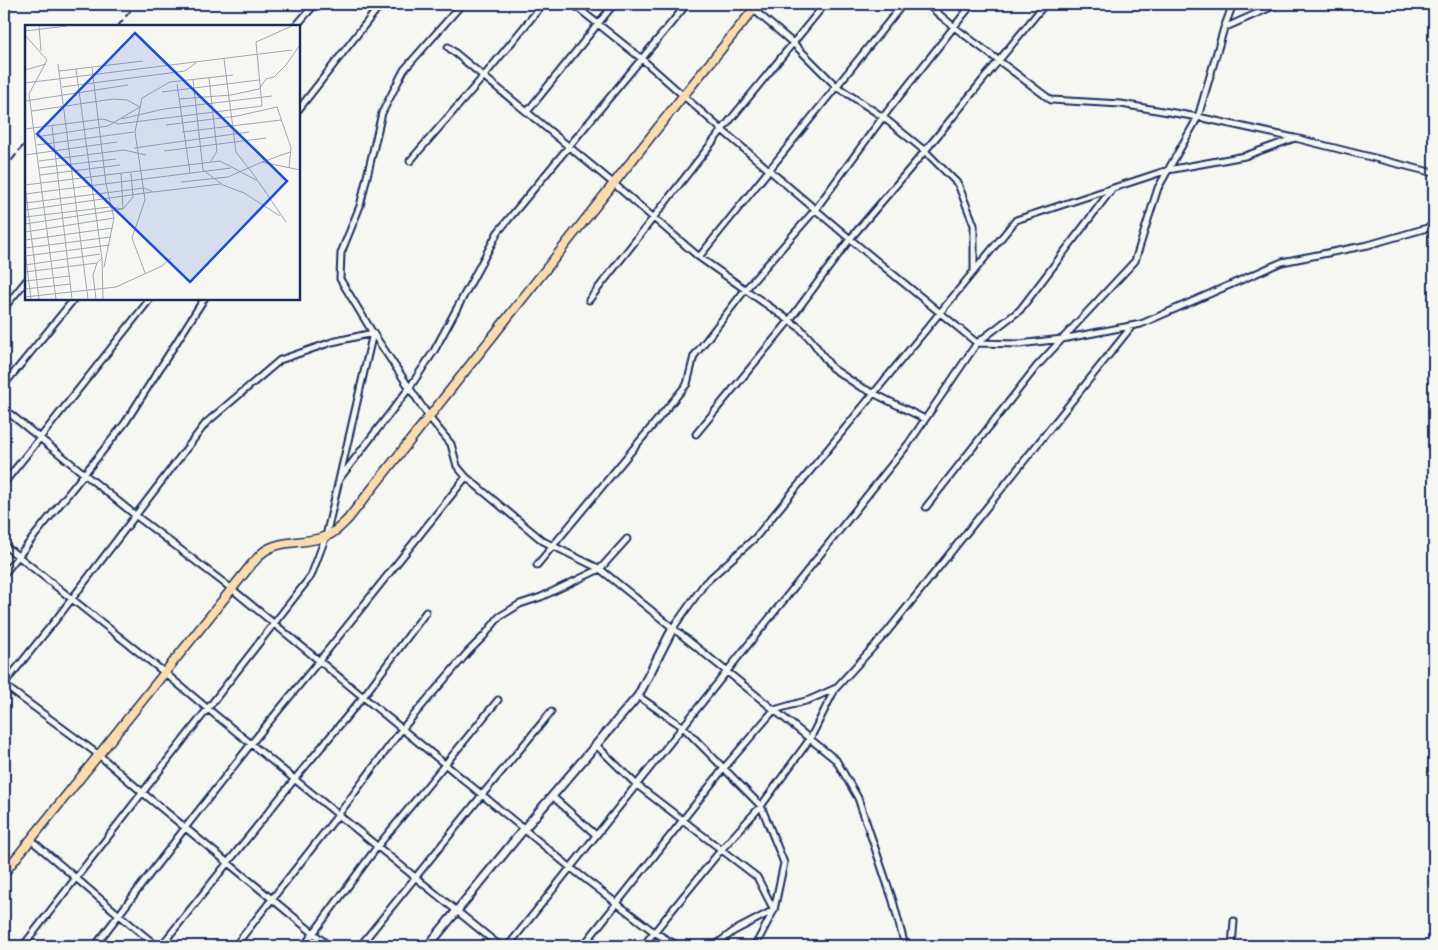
<svg xmlns="http://www.w3.org/2000/svg" width="1438" height="950" font-family="'Balsamiq Sans',sans-serif">
	<style>
		.lines { fill: none; stroke-linecap: round; stroke-linejoin: round }
		.street-casing { stroke: #1b2f5e; stroke-width: 9 }
		.secondary-casing { stroke: #1b2f5e; stroke-width: 11 }
		.primary-casing { stroke: #1b2f5e; stroke-width: 11 }
		.street { stroke: #f6f6f2; stroke-width: 5 }
		.secondary { stroke: #f6f6f2; stroke-width: 7 }
		.primary { stroke: #fcdcac; stroke-width: 8 }
		.rail { stroke: #1b2f5e; stroke-width: 2; stroke-dasharray: 8 4; stroke-linecap: butt }
		.inset-road { fill: none; stroke: #9ea6b7; stroke-width: 1 }
		.view { fill: #1d4ed8; fill-opacity: 0.15; stroke: #1d4ed8; stroke-width: 2.5 }
		.inset-edge { fill: none; stroke: #1b2f5e; stroke-width: 2.5 }
	</style>
	<rect width="100%" height="100%" fill="#f6f6f2"/>
	<filter id="ink" filterUnits="userSpaceOnUse"><feTurbulence type="fractalNoise" baseFrequency=".02" numOctaves="2"/><feDisplacementMap in="SourceGraphic" scale="10" xChannelSelector="R" yChannelSelector="G"/><feConvolveMatrix kernelMatrix="1 2 1 2 8 2 1 2 1" color-interpolation-filters="sRGB"/></filter>
	<g filter="url(#ink)">
		<g class="lines">
			<defs>
				<path id="street" d="M462 4 404 70 382 113 360 206 341 253 340 279 373 333 429 417 451 444 457 466 466 477 543 541 600 569 836 760 858 798 893 901 905 946
					M573 4 642 59 722 130 850 239 977 343 1019 344 1062 339 1141 324 1282 262 1368 245 1434 226
					M747 4 793 43 836 86 883 117 925 151 958 184 974 225V270
					M927 4 954 27 1051 100 1121 104 1198 117 1294 138
					M296 26 315 4
					M1224 28 1233 4
					M448 47 613 183 699 257 800 328 812 341 832 368 859 386 925 419
					M299 109 381 4
					M527 112 614 4
					M410 161 484 76 543 4
					M699 257 903 4
					M589 300 722 130 825 4
					M4 308 26 281
					M4 385 74 299
					M4 409 135 515 232 589 571 868 654 932 678 946
					M696 434 789 321 850 239 925 151 1045 4
					M340 478 410 387 434 351 498 232 687 4
					M4 483 40 438 150 299
					M926 507 1037 366 1135 261 1158 188 1198 117 1224 28 1278 4
					M4 545 165 673 208 709 500 946
					M537 565 687 384 694 356 745 290 815 210 883 117 972 4
					M4 574 125 423 204 299
					M673 628 705 583 755 538 1016 220 1168 170 1245 156 1295 138 1434 173
					M4 684 58 617 206 423 280 360 332 342 373 333
					M4 685 99 755 143 793 329 946
					M638 696 683 727 761 806 784 863 774 910 734 931 714 946
					M596 745 637 785 757 877 774 910 755 946
					M552 796 596 835
					M31 840C73 875 114 912 157 946
					M23 946 311 576 326 536 373 333
					M95 946 185 828 251 744 319 661 466 477
					M161 946 294 780 363 697 426 612
					M235 946 338 815 402 729 468 652 484 636 499 617 520 604 541 597 600 569 627 539
					M304 946 377 847 498 700
					M360 946 482 795 551 712
					M508 946 909 443 977 343 1020 310 1112 189
					M583 946 724 768 774 710 809 700 836 688 887 632 1132 326
					M643 946 721 850 761 806 810 739 835 689
					M1232 946 1234 921"/>
				<path id="secondary" d="M428 946 524 829 638 696 673 628"/>
				<path id="primary" d="M4 873 251 565C255 561 258 557 262 553 280 538 306 545 327 536 336 532 342 525 348 519L683 96 758 4"/>
			</defs>
			<!-- street casing -->
			<use href="#street" class="street-casing"/>
			<!-- secondary casing -->
			<use href="#secondary" class="secondary-casing"/>
			<!-- primary casing -->
			<use href="#primary" class="primary-casing"/>
			<!-- street -->
			<use href="#street" class="street"/>
			<!-- secondary -->
			<use href="#secondary" class="secondary"/>
			<!-- primary -->
			<use href="#primary" class="primary"/>
			<!-- rail -->
			<path class="rail" d="M118 26 136 4
				M4 170 26 142"/>
		</g>
	</g>
	<!-- overview -->
	<g transform="translate(25 25)">
		<rect width="275" height="275" fill="#f6f6f2"/>
		<path class="inset-road" d="M14 1 16 26M0 6 42 1M0 10 22 35 4 69 31 274M199 34 211 127 232 154M33 39 63 274M67 43 81 159 89 193 79 242M51 44 77 234 78 274M0 45 21 39M34 46 118 36M184 53 192 126 186 136M168 55 178 145 198 160 219 168 255 191M0 58 267 25M152 59 165 148M37 62 160 46 171 38M137 67 234 55M154 74 206 70 234 64 241 54 249 52 261 40 275 20M0 76 103 60M7 86 88 74 102 75 115 82M96 94 139 84 247 71M141 100 212 91 252 82 266 123 264 143M27 101 47 274M0 104 78 94 93 99 237 81 231 17 267 1M157 107 256 95M11 112 83 101 115 82M12 120 109 107M109 123 224 107M139 126 241 113M0 130 92 117M14 136 99 125 121 130M237 137 265 127M14 143 91 134M15 150 95 140M156 157 203 152 237 137 275 145M0 160 195 136 233 156 261 197M0 160 14 274M0 169 206 143M0 178 119 163 128 167 196 159M0 185 127 167M0 192 85 182 98 184 108 172 106 148M0 199 98 184 96 148M0 207 89 193M0 215 88 203M0 223 86 212M0 226 6 274M0 231 85 220M0 240 75 229M0 247 72 238 76 234M120 248 107 213 120 175 110 107 117 73 145 57 208 50M0 256 45 251M0 264 46 259M0 272 91 262 137 241 146 233M71 274 68 250 72 238"/>
		<path class="view" d="M110 8 262 156 165 257 12 109Z"/>
		<rect width="275" height="275" class="inset-edge"/>
	</g>
	<!-- margin -->
	<rect width="1438" height="950" fill="none" stroke="#f6f6f2" stroke-width="20"/>
	<rect x="10" y="10" width="1418" height="930" fill="none" stroke="#1b2f5e" stroke-width="2" filter="url(#ink)"/>
</svg>
